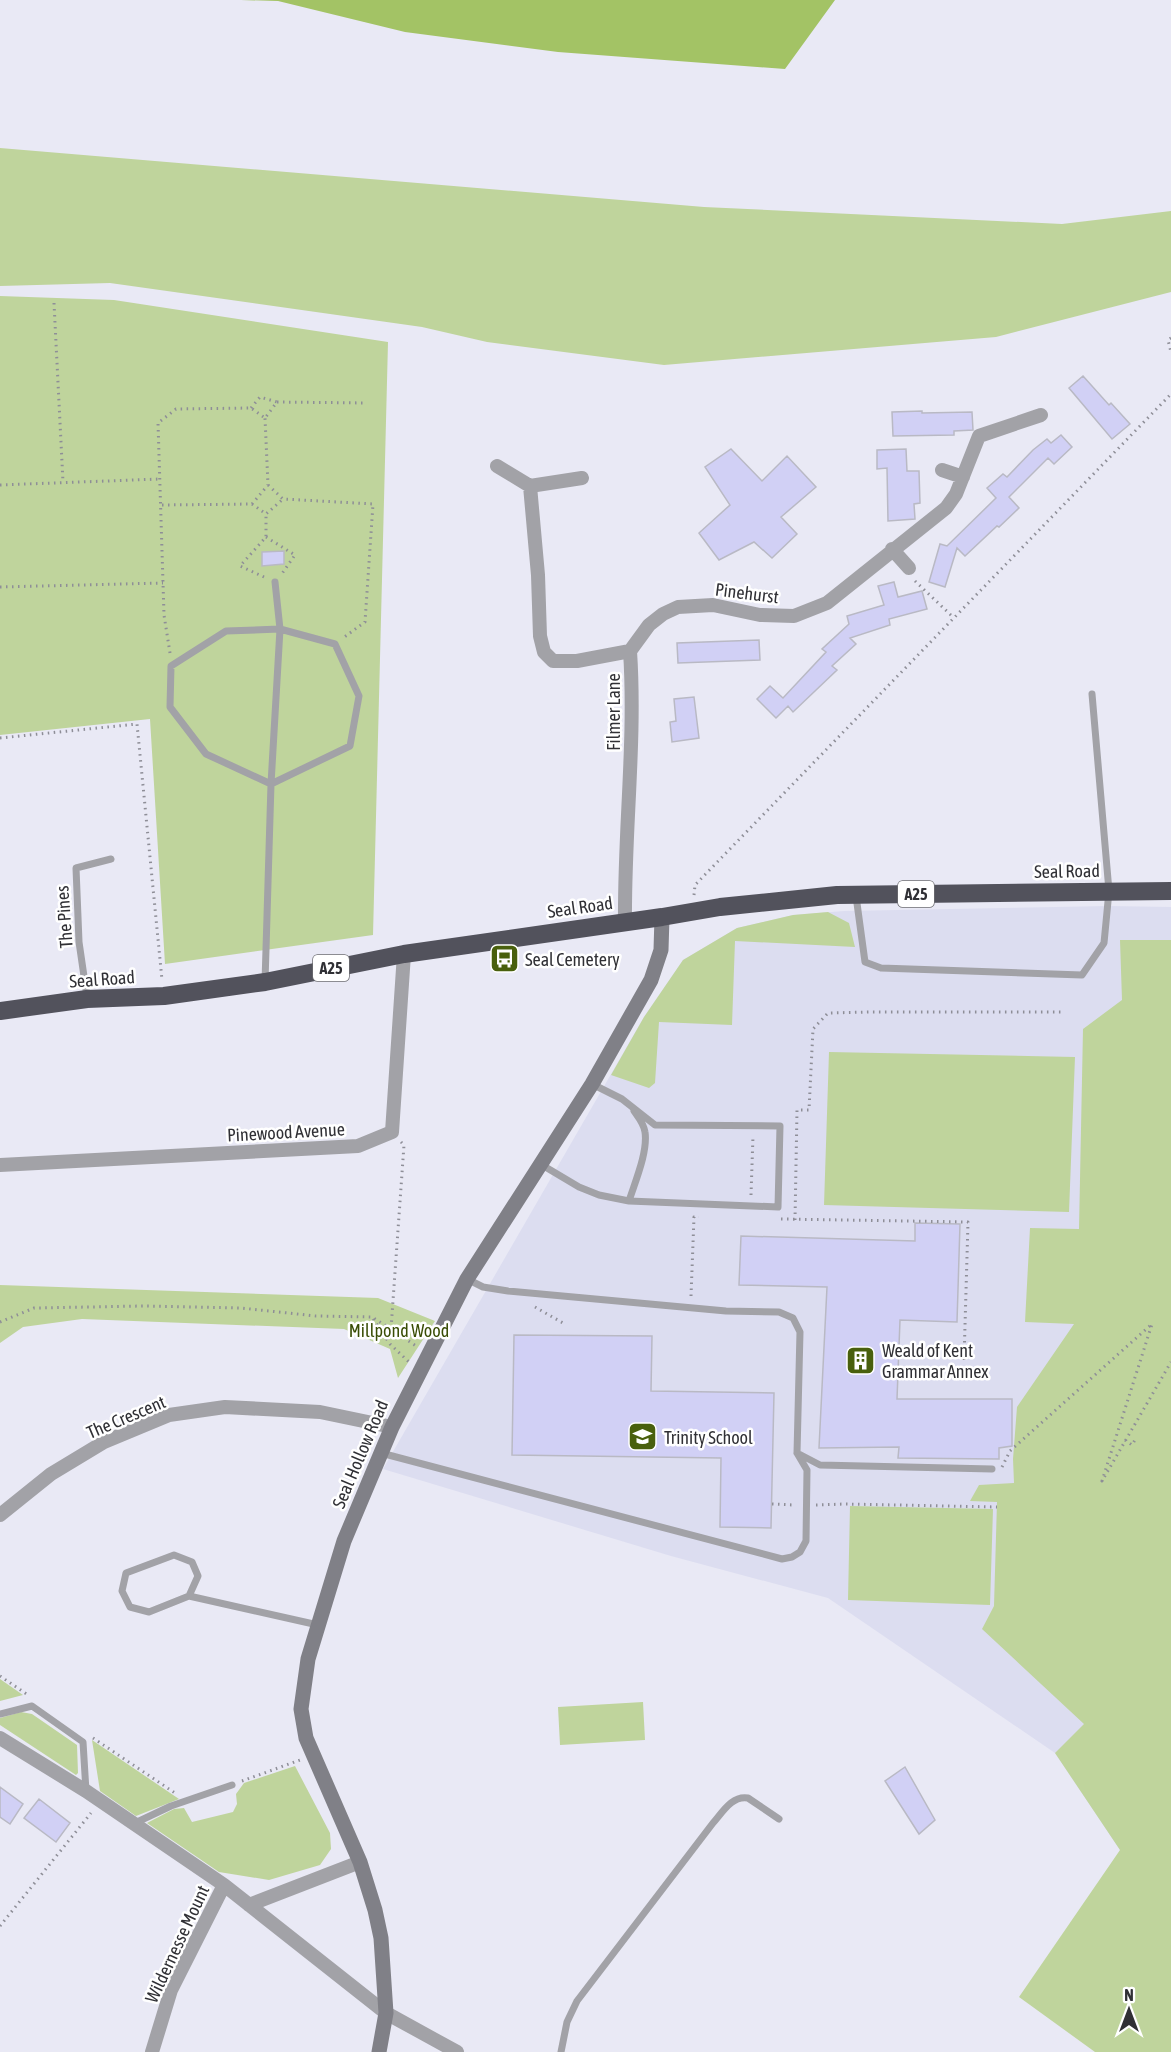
<svg xmlns="http://www.w3.org/2000/svg" width="1171" height="2052" font-family="'Asap Condensed',sans-serif">
	<style>
		.built { fill: #dcddf0 }
		.green { fill: #bfd49c }
		.water { fill: #a3c365 }
		.building { fill: #d1d0f5; stroke: #b9b9c4; stroke-width: 1.5 }
		.lines { fill: none; stroke-linecap: round; stroke-linejoin: round }
		.path { stroke: #8e8e97; stroke-width: 3; stroke-dasharray: 1.5 4.5; stroke-linecap: butt }
		.lane { stroke: #a2a2a7; stroke-width: 7 }
		.street { stroke: #a2a2a7; stroke-width: 14 }
		.secondary { stroke: #808087; stroke-width: 15 }
		.highway { stroke: #52525c; stroke-width: 18 }
		.labels { text-anchor: middle; dominant-baseline: central; stroke-width: 5; stroke-linejoin: round; paint-order: stroke }
		.shield { fill: #fff; stroke: #6e6e72; stroke-width: 1.5 }
		.shield-label { font-size: 16px; font-weight: bold; fill: #303035 }
		.street-label { font-size: 18px; fill: #303035; stroke: #fff }
		.poi-label { font-size: 18px; fill: #303035; stroke: #fff; text-anchor: start }
		.park-label { font-size: 18px; fill: #394d05; stroke: #fff }
	</style>
	<rect width="100%" height="100%" fill="#e9e9f5"/>
	<!-- built -->
	<path class="built" d="M1108 906 1171 907V1891L1120 1850 1055 1753 828 1598 671 1556 383 1469 644 1017 683 960 737 928 793 915 844 911Z"/>
	<!-- green -->
	<path class="green" d="M0 148 704 207 1062 224 1171 211V292L996 337 664 365 487 342 422 327 110 283 0 286Z
		M0 296 114 300 388 342 373 935 165 964 150 719 0 735Z
		M828 912 849 923 855 947 735 941 732 1025 659 1022 655 1083 649 1088 611 1075 644 1017 683 960 737 928 793 915Z
		M1120 940H1171V2052H1095L1019 1997 1120 1850 1055 1753 1084 1724 982 1629 994 1606 997 1502 970 1501 979 1485 1014 1483 1013 1459 1017 1407 1074 1324 1025 1322 1030 1228 1079 1229 1083 1029 1122 1000Z
		M829 1052 1075 1057 1069 1212 824 1205Z
		M0 1285 378 1298 435 1321 398 1378 390 1349 344 1329 82 1319 23 1327 0 1343Z
		M850 1506 993 1509 990 1605 848 1600Z
		M0 1679 23 1695 0 1701Z
		M643 1702 645 1740 560 1745 558 1707Z
		M21 1712 32 1714 77 1745 78 1773 76 1775 0 1725V1718Z
		M92 1740 179 1799 136 1816 100 1791Z
		M295 1766 330 1833 331 1849 320 1865 269 1880 219 1872 147 1823 174 1809 184 1808 192 1822 233 1812 237 1804 236 1794 244 1783Z"/>
	<!-- water -->
	<path class="water" d="M241 0H835L785 69 558 52 405 32 278 1Z"/>
	<!-- building -->
	<path class="building" d="M1083 376 1109 405 1111 403 1130 424 1112 439 1069 388Z
		M922 411V413L972 412 973 430 954 431V435L893 436 892 412Z
		M1061 435 1072 447 1054 464 1048 458 1009 497 1019 508 999 527 997 526 965 556 957 548 945 587 929 582 940 544 947 546 996 498 987 488 1003 474 1007 477 1033 450 1047 439 1051 443Z
		M731 449 762 481 787 456 816 487 781 517 797 534 772 558 754 542 719 560 699 533 730 505 705 467Z
		M906 449 907 471H919L920 503 914 504 915 519 888 521 887 468 877 469V450Z
		M284 551V564L262 566V552Z
		M894 582 898 597 922 591 927 609 889 619 890 625 850 638 856 644 832 666 837 670 793 712 788 706 776 718 757 699 770 686 783 698 826 652 822 649 849 624 847 616 884 605 878 586Z
		M759 640 760 660 678 663 677 643Z
		M694 697 699 738 672 742 670 722 676 721 674 699Z
		M915 1223 960 1224 957 1322 900 1320 897 1399H1012V1446L999 1448V1459L898 1458 899 1447 819 1448 827 1287 739 1285 741 1236 915 1241Z
		M514 1335 652 1336 651 1391 774 1393 771 1528 720 1527 721 1458 512 1455Z
		M905 1767 935 1820 919 1834 885 1781Z
		M0 1787 23 1804 10 1824 0 1817Z
		M39 1799 70 1823 56 1842 24 1818Z"/>
	<g class="lines">
		<!-- path -->
		<path class="path" d="M54 303 63 482
			M1171 338 1168 340 1171 352
			M277 402 367 403
			M0 485 160 479
			M268 485 283 499 373 504 365 622 343 638
			M252 504 268 485 265 418
			M162 505 252 504 266 514 283 499
			M266 537 295 555 281 575
			M264 577 240 566 266 537V514
			M915 581 954 618
			M0 587 163 583
			M170 653 164 615 158 423 176 409 251 408 265 418 277 402 260 397 251 408
			M0 738 137 724 162 980
			M694 895 695 885 1171 394
			M401 1142 404 1145 391 1329 416 1346
			M751 1195 753 1136
			M781 1219 968 1222 964 1360
			M795 1220 797 1110H809L813 1029 828 1013 869 1012H1063
			M691 1296 694 1217H699
			M535 1307 563 1323
			M373 1319 390 1344 409 1362
			M0 1322 34 1308 143 1306 241 1308 316 1316 372 1317 391 1329
			M1125 1440 1132 1445 1135 1440
			M1002 1467 1010 1451 1152 1324 1102 1481 1171 1362
			M772 1504 794 1505
			M816 1505 845 1504 997 1507
			M0 1676 28 1695
			M93 1738 175 1793
			M242 1781 300 1760
			M0 1926 91 1813"/>
		<!-- lane -->
		<path class="lane" d="M280 629 271 784 206 754 170 707 171 666 226 631Z
			M856 896 865 962 881 968 1082 975 1104 943 1109 891 1092 694
			M265 982 271 784 350 746 359 696 335 644 280 629 275 582
			M87 997 79 942 76 868 111 859
			M542 1165 579 1187 599 1195 629 1201 778 1207 780 1126 655 1125 622 1099 592 1084
			M629 1201C635 1182 648 1152 645 1132 644 1124 639 1118 634 1111
			M381 1453 782 1559 792 1557 800 1552 806 1541 807 1470 797 1453 800 1332 793 1318 779 1312 726 1311 508 1291 483 1287 467 1279
			M797 1453 820 1465 992 1469
			M189 1596 198 1576 192 1562 174 1555 126 1573 122 1591 130 1607 149 1612 189 1596 318 1625
			M0 1714 32 1706 83 1742 86 1791
			M135 1823 171 1806 232 1785
			M561 2052 567 2022 577 2001 713 1823C722 1813 732 1795 748 1798L779 1819"/>
		<!-- street -->
		<path class="street" d="M497 466 530 486 582 478
			M942 470 963 477
			M530 486 538 575 540 636 544 652 553 661H577L630 651C636 741 624 832 625 922
			M892 549 909 568
			M630 651 649 625 663 614 678 607 713 605 760 615 794 616 827 603 946 508 956 494 979 436 1041 415
			M0 1165 358 1146 392 1132 404 954
			M0 1515 51 1474 104 1442 169 1415 225 1407 320 1412 392 1427
			M0 1738 86 1791 224 1885 386 2013 457 2052
			M249 1905 360 1862
			M152 2052 171 1990 224 1885"/>
		<!-- secondary -->
		<path class="secondary" d="M379 2052 386 2013 381 1938 375 1910 360 1862 306 1738 301 1709 308 1659 344 1541 392 1427 467 1279 592 1084 651 980 661 950 662 917"/>
		<!-- highway -->
		<path class="highway" d="M0 1011 87 999 164 996 265 982 404 954 662 917 720 907 837 895 1171 891"/>
	</g>
	<!-- icons -->
	<defs>
		<symbol id="bus-square" viewBox="-11 -11 22 22"><rect x="-9" y="-9" width="18" height="18" rx="4" fill="#49600d" stroke="#fff"/><path d="M-5-6H5V4H4V6H2V4H-2V6H-4V4H-5ZM-3.5-4V0h7V-4ZM-3.5 1.2v1.5H-2V1.2ZM2 1.2v1.5H3.5V1.2Z" fill="#fff"/></symbol>
		<symbol id="building-square" viewBox="-11 -11 22 22"><rect x="-9" y="-9" width="18" height="18" rx="4" fill="#49600d" stroke="#fff"/><path d="M-4-6H4V6H1V3H-1V6H-4ZM-2.5-4.3h1.7v1.8h-1.7ZM.8-4.3h1.7v1.8H.8ZM-2.5-1h1.7V.8h-1.7ZM.8-1h1.7V.8H.8Z" fill="#fff"/></symbol>
		<symbol id="school-square" viewBox="-11 -11 22 22"><rect x="-9" y="-9" width="18" height="18" rx="4" fill="#49600d" stroke="#fff"/><path d="M0-5L7-2L0 1L-7-2ZM-4 1L0 2.5L4 1V4Q0 6-4 4Z" fill="#fff"/></symbol>
	</defs>
	<g fill-rule="evenodd">
		<use href="#bus-square" x="488" y="942" width="33" height="33"/>
		<use href="#building-square" x="844" y="1344" width="33" height="33"/>
		<use href="#school-square" x="626" y="1420" width="33" height="33"/>
	</g>
	<g class="labels">
		<!-- shield labels -->
		<g class="shield">
			<rect x="898" y="881" width="36" height="26" rx="4.5"/>
			<rect x="313" y="955" width="36" height="26" rx="4.5"/>
		</g>
		<g class="shield-label">
			<text x="916" y="894">A25</text>
			<text x="331" y="968">A25</text>
		</g>
		<!-- street labels -->
		<g class="street-label">
			<text transform="translate(747 593) rotate(7)">Pinehurst</text>
			<text transform="translate(613 712) rotate(-90)">Filmer Lane</text>
			<text transform="translate(1067 871) rotate(-1)">Seal Road</text>
			<text transform="translate(580 907) rotate(-8)">Seal Road</text>
			<text transform="translate(64 917) rotate(-94)">The Pines</text>
			<text transform="translate(102 979) rotate(-4)">Seal Road</text>
			<text transform="translate(286 1132) rotate(-3)">Pinewood Avenue</text>
			<text transform="translate(126 1417) rotate(-23)">The Crescent</text>
			<text transform="translate(360 1454) rotate(-67)">Seal Hollow Road</text>
			<text transform="translate(177 1944) rotate(-65)">Wildernesse Mount</text>
		</g>
		<!-- poi labels -->
		<g class="poi-label">
			<text x="525" y="959">Seal Cemetery</text>
			<text x="882" y="1350">Weald of Kent<tspan x="882" dy="21">Grammar Annex</tspan></text>
			<text x="664" y="1437">Trinity School</text>
		</g>
		<!-- park labels -->
		<g class="park-label">
			<text x="399" y="1330">Millpond Wood</text>
		</g>
	</g>
	<!-- north arrow -->
	<g transform="translate(1129 2010)" stroke="#ffffff" stroke-width="4.5" paint-order="stroke">
	<path d="M0-4.5L10 22L0 15L-10 22Z" fill="#303035"/>
	<text y="-9" font-size="16" font-weight="bold" text-anchor="middle" fill="#303035">N</text>
	</g>
</svg>
